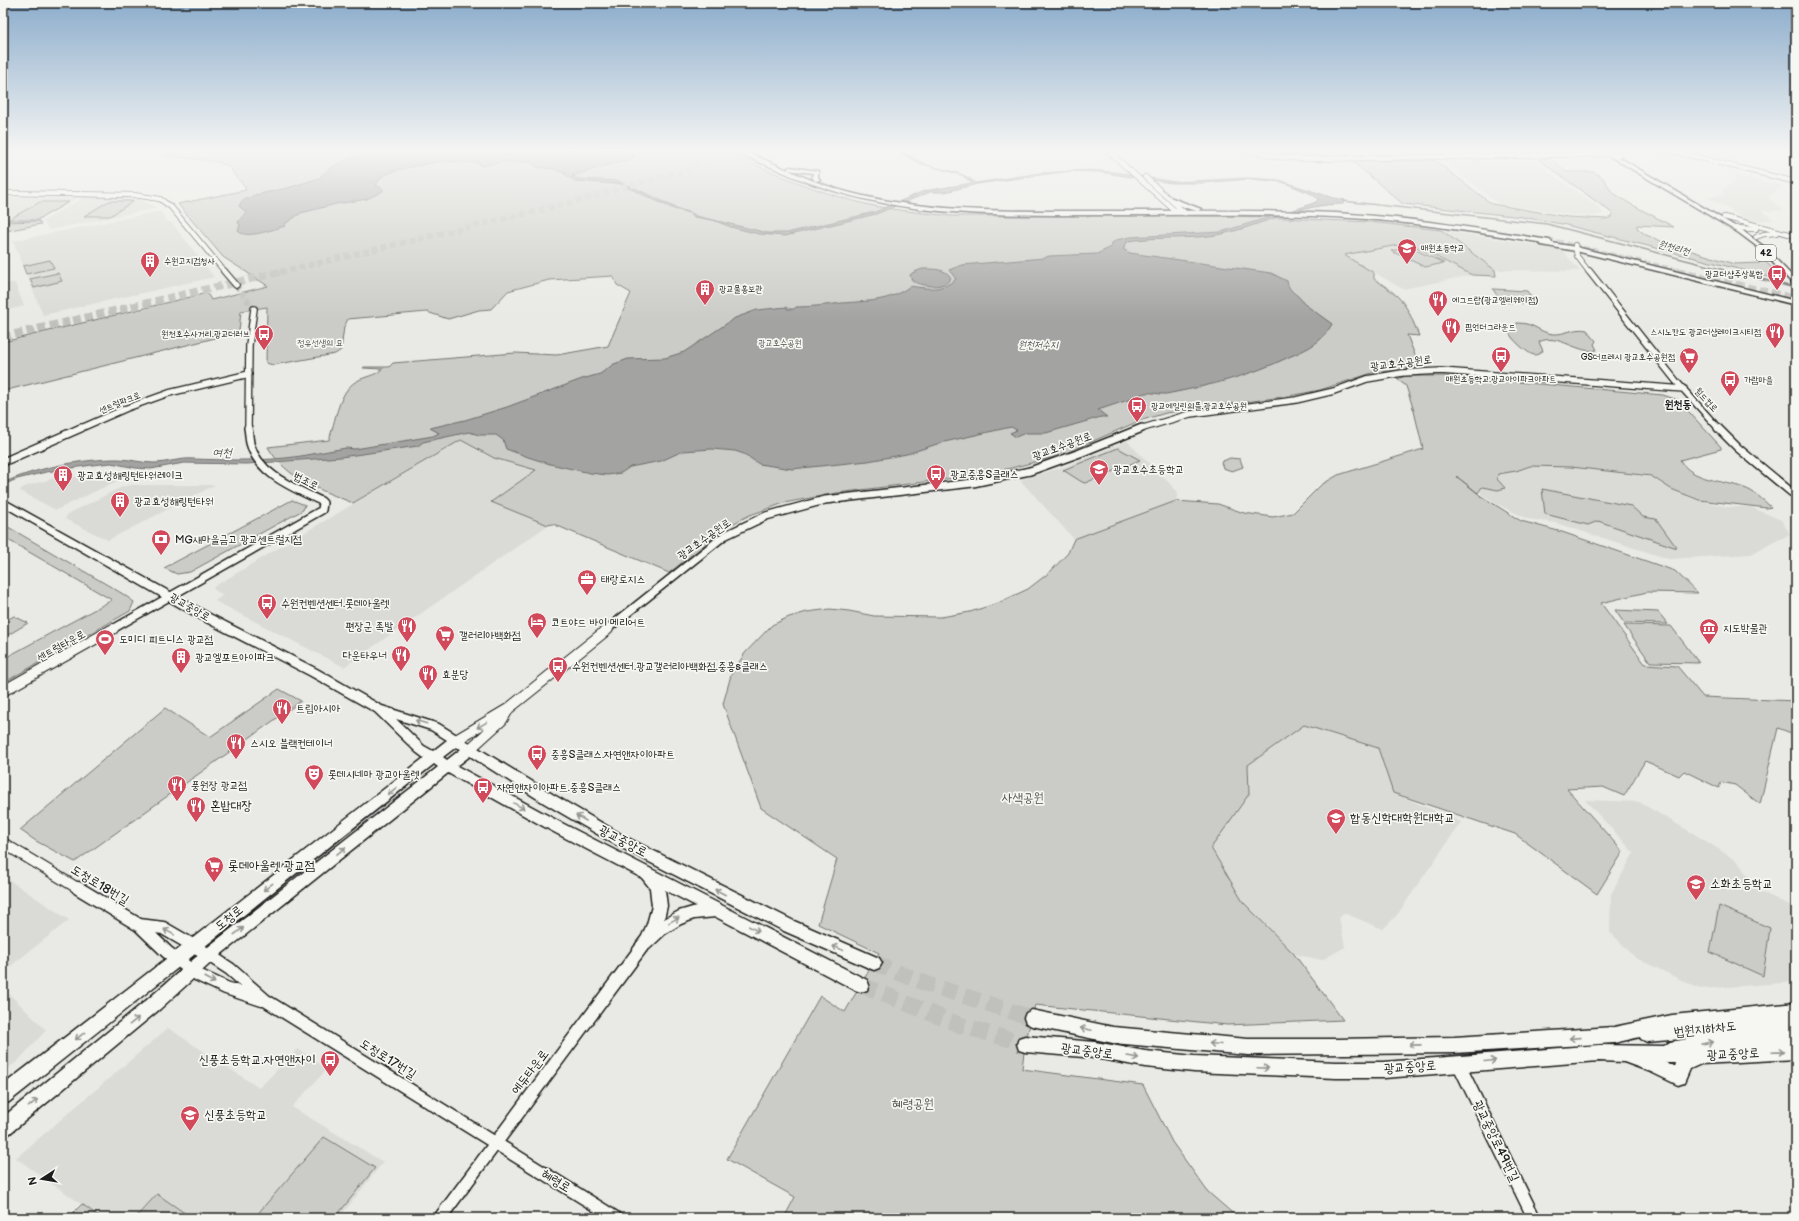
<svg xmlns="http://www.w3.org/2000/svg" width="1799" height="1221" font-family="'Balsamiq Sans','Poor Story',sans-serif">
	<style>
		.built { fill: #dadad6 }
		.green { fill: #cbcbc7; stroke: #747472 }
		.water { fill: #a3a3a1; stroke: #6d6d6c }
		.lines { fill: none; stroke-linecap: round; stroke-linejoin: round }
		.stream-far1 { stroke: #6d6d6c; stroke-width: 1.5 }
		.stream { stroke: #6d6d6c; stroke-width: 2 }
		.minor-tunnel { stroke: #c0c0bd; stroke-width: 5.5; stroke-dasharray: 5.5 3; stroke-linecap: butt }
		.major-tunnel-far2 { stroke: #c0c0bd; stroke-width: 6; stroke-dasharray: 6 3; stroke-linecap: butt }
		.major-tunnel-far1 { stroke: #c0c0bd; stroke-width: 8; stroke-dasharray: 8 4; stroke-linecap: butt }
		.major-tunnel { stroke: #c0c0bd; stroke-width: 16; stroke-dasharray: 16 8; stroke-linecap: butt }
		.highway-tunnel-far1 { stroke: #c0c0bd; stroke-width: 6; stroke-dasharray: 6 3.5; stroke-linecap: butt }
		.highway-tunnel { stroke: #c0c0bd; stroke-width: 8; stroke-dasharray: 8 4; stroke-linecap: butt }
		.minor-far4-casing { stroke: #1c1c1c; stroke-width: 6 }
		.minor-far3-casing { stroke: #1c1c1c; stroke-width: 8 }
		.minor-far2-casing { stroke: #1c1c1c; stroke-width: 10 }
		.minor-far1-casing { stroke: #1c1c1c; stroke-width: 12 }
		.minor-casing { stroke: #1c1c1c; stroke-width: 15 }
		.major-casing { stroke: #1c1c1c; stroke-width: 3 }
		.minor-far4 { stroke: #f6f6f2; stroke-width: 4.5 }
		.minor-far3 { stroke: #f6f6f2; stroke-width: 5.5 }
		.minor-far2 { stroke: #f6f6f2; stroke-width: 7 }
		.minor-far1 { stroke: #f6f6f2; stroke-width: 10 }
		.minor { stroke: #f6f6f2; stroke-width: 12 }
		.major { fill: #f6f6f2; fill-rule: evenodd }
		.oneway { stroke: #949492 }
		.labels { text-anchor: middle; dominant-baseline: central; stroke-width: 3.5; stroke-linejoin: round; paint-order: stroke }
		.far-poi-label { font-size: 9px; fill: #1c1c1c; stroke: #f6f6f2; text-anchor: start }
		.far-park-label { font-size: 9px; fill: #51514f; stroke: #f6f6f2 }
		.far-street-label { font-size: 9px; fill: #1c1c1c; stroke: #f6f6f2 }
		.far-water-label { font-size: 10px; font-style: italic; fill: #525251; stroke: #f6f6f2 }
		.shield { fill: #f6f6f2; stroke: #5d5d5c; stroke-width: 1 }
		.shield-label { font-size: 10px; font-weight: bold; fill: #1c1c1c }
		.street-label { font-size: 11px; fill: #1c1c1c; stroke: #f6f6f2 }
		.far-quarter-label { font-size: 11px; font-weight: bold; fill: #1c1c1c; stroke: #f6f6f2 }
		.poi-label { font-size: 11px; fill: #1c1c1c; stroke: #f6f6f2; text-anchor: start }
		.water-label { font-size: 12px; font-style: italic; fill: #525251; stroke: #f6f6f2 }
		.near-park-label { font-size: 13px; fill: #51514f; stroke: #f6f6f2 }
		.near-poi-label { font-size: 13px; fill: #1c1c1c; stroke: #f6f6f2; text-anchor: start }
		.near-street-label { font-size: 13px; fill: #1c1c1c; stroke: #f6f6f2 }
	</style>
	<rect width="100%" height="100%" fill="#e9e9e5"/>
	<filter id="ink" filterUnits="userSpaceOnUse"><feTurbulence type="fractalNoise" baseFrequency=".025" numOctaves="2"/><feDisplacementMap in="SourceGraphic" scale="8" xChannelSelector="R" yChannelSelector="G"/><feConvolveMatrix kernelMatrix="1 2 1 2 8 2 1 2 1" color-interpolation-filters="sRGB"/></filter>
	<g filter="url(#ink)">
		<!-- built -->
		<path class="built" d="M1523 158 1532 160 1598 207 1604 214 1591 216 1572 215 1499 204 1443 161Z
			M1734 176 1782 186 1783 187 1776 190 1778 191 1772 193 1768 198 1784 210 1762 211 1774 220 1748 221 1707 197 1724 195V193L1721 191 1737 180Z
			M84 197 140 199 136 202 140 200 156 207 153 209 49 230 43 221Z
			M3 198H78L38 221H3Z
			M156 212H161L167 221 173 224 214 277 43 315 13 241Z
			M1441 230 1555 248 1562 250 1580 271 1495 270Z
			M1409 243 1472 275 1403 289 1343 255Z
			M11 283H15L24 306 3 311V285Z
			M461 440 494 458 536 470 491 502 548 525 344 667 215 601 223 595 213 589 215 586Z
			M1127 441 1178 492 1176 501 1074 539 1020 480 1063 467Z
			M1532 466 1571 467 1651 477 1667 487 1693 499 1727 507H1751L1781 520 1790 534 1751 554 1669 559 1556 523 1528 519 1497 504 1481 494V488L1498 490 1505 488 1497 479 1498 474 1516 471Z
			M68 477H108L121 479 56 510 20 491 22 488 33 484 52 479Z
			M130 485H215L108 540 65 519 68 514 122 487Z
			M1304 725 1378 748 1393 793 1461 822 1397 915 1383 929 1344 913 1339 918 1345 947 1322 960 1294 954 1243 902 1211 847 1249 794 1248 765Z
			M1585 800 1639 802 1706 841 1738 862 1757 890 1796 908V982L1700 989 1636 958 1610 932 1611 894 1634 853Z
			M3 876 69 920 3 972Z
			M3 988 46 1030 18 1061 3 1072Z
			M168 1028 259 1088 298 1049 327 1069 292 1107 383 1162 339 1218H192L157 1194 135 1218H101L16 1158Z"/>
		<!-- green -->
		<path class="green" d="M157 149H721C764 169 808 189 854 201 885 210 918 212 951 216H1235L1369 222 1441 230 1495 270 1496 276 1472 275 1409 243 1344 255 1374 273V279C1404 298 1406 304 1419 336L1407 335 1420 368 1372 373 1320 390 1289 396 1166 413 1139 421 1059 456 1007 469 947 479 837 493 784 503 750 515 728 526 669 573 553 524 548 525 491 502 536 470 494 458 461 440 353 503C321 490 286 479 268 447L329 440C335 422 339 390 357 381 366 376 375 376 382 369L363 368 364 367H389L393 363 515 353 557 355 608 346 631 293 617 285 613 276 549 280 508 291 491 309 479 310 448 319 427 312 348 319 344 327 341 350 335 354 273 365 266 363 267 307 241 311 239 332 3 391V342L207 293 211 300 268 286 223 257 178 204 246 190 245 187 228 166 217 162 162 155 164 152Z
			M1544 158H1551L1566 172H1594L1603 178 1612 192 1627 202 1674 227 1637 225V228L1646 235 1666 243 1734 264 1760 263 1758 258 1760 257 1779 274 1781 280 1562 224 1522 217 1403 204 1352 161 1433 160 1437 162 1492 204 1568 217 1606 219 1612 217 1613 214 1604 207 1539 160Z
			M109 201H134L110 216H84Z
			M40 202H69L37 220H8Z
			M39 221 41 224 6 231 3 222Z
			M1409 247 1444 263 1425 267 1391 251Z
			M50 260 54 268 26 274 23 266Z
			M58 273 62 281 34 288 30 279Z
			M1493 289 1527 291 1536 304 1501 302Z
			M1517 323C1536 323 1537 332 1553 334 1565 335 1574 327 1587 330L1596 341 1594 344 1597 350C1578 355 1558 332 1539 342L1543 351C1540 353 1538 355 1534 355 1528 354 1510 338 1509 332Z
			M1406 376H1450L1663 395 1678 400 1721 447V449L1680 460C1692 481 1723 480 1744 488 1754 491 1763 500 1771 507L1767 508 1699 500 1671 489 1651 476 1571 467 1530 466 1516 471 1498 474 1497 479 1505 488 1498 490 1482 487 1478 493 1456 476 1481 496 1521 521 1562 532 1675 571 1698 593 1647 592 1601 603 1645 664 1677 666 1703 697 1796 701V735L1778 728 1760 804 1735 785 1721 782 1719 788 1684 771 1679 776 1645 761 1624 796 1603 787 1567 789 1623 852 1597 894 1515 834 1393 793 1378 748 1304 725 1248 765 1249 794 1211 848 1243 902 1294 954 1343 1020 1227 1025 1035 1005 1025 1044 1022 1069 1143 1085 1172 1142 1208 1192 1238 1218H784L795 1197 727 1159 820 996 845 1012 879 953 818 924 837 859 761 808 723 704 731 675 745 653 772 625 789 617 807 612 830 609 849 611 874 616 941 617 970 612 998 603 1028 589 1050 572 1068 553 1074 539 1176 501 1218 504 1244 513 1273 517 1293 513 1321 485 1338 475 1423 449 1414 411 1406 386 1397 379Z
			M1118 448 1140 460 1085 483 1082 482 1063 470Z
			M1230 458 1240 459 1243 467 1232 471 1223 468 1221 462Z
			M1542 489 1631 506 1643 517 1656 519 1677 548 1598 521 1588 525 1545 514Z
			M292 500 305 505 303 510 190 572 177 574 164 568Z
			M3 524 123 594 134 602 130 611 3 683V659L112 600 3 537Z
			M1615 610 1658 612 1668 624 1624 623Z
			M14 616 28 623 3 638V622Z
			M1624 625 1671 626 1699 663 1650 662Z
			M279 689 301 701 75 862 36 841 20 830 165 708 210 737Z
			M1719 906 1770 928 1763 976 1710 952Z
			M324 1137 375 1168 335 1218H254Z
			M157 1194 192 1218H135Z
			M82 1204 101 1218H68Z"/>
		<!-- water -->
		<path class="water" d="M355 149H619L628 152 635 157 572 176 579 179 620 181 619 182C639 189 657 199 676 208 683 211 690 211 696 216L768 233H787L875 212 924 191 972 183 962 175 919 163 892 149C904 149 913 159 923 163 943 172 956 168 976 183L1040 173 1089 170 1114 172 1175 182 1247 178 1279 180 1333 198 1345 200 1343 204C1300 204 1263 225 1222 234 1192 240 1159 236 1128 241L1123 249 1130 253 1271 273 1287 281C1289 294 1300 294 1303 303L1332 324C1328 331 1323 338 1316 343 1308 349 1298 353 1289 357 1250 376 1208 386 1166 394 1157 395 1145 389 1137 397L1098 410 1107 417H1101L1046 433H1025L1016 437 1010 433 1017 430 1011 427 940 443 907 454 868 461 792 469 759 464 744 454 735 451 712 449 683 451 661 461 630 467 621 473 607 475 590 473 550 464 528 457 506 449 503 440 496 435H479L469 432 423 442 418 446 341 457 247 464 184 463 151 469 136 468 111 463 92 465 46 472 17 479 3 485V483C36 468 81 459 118 459 130 459 141 463 154 463 167 463 180 458 193 459 224 460 255 461 286 458 306 456 326 451 346 448L355 449 433 436 439 433 430 428 465 420 507 407 582 379 600 374 614 364 628 359 665 358 684 352 735 318 757 310 787 307V309H794L796 307C811 307 826 305 842 303 867 301 890 302 910 286 929 289 941 291 956 279L949 270 962 265 1044 258 1049 256 1097 254 1111 247V244L1116 240 1131 237 1221 232 1303 207 1316 202 1318 199 1312 194 1282 182 1251 179 1202 183H1171L1098 172 1070 171 977 184 945 192H930L876 214 785 236 759 234 731 227 713 220 694 217 689 213 674 209 618 183 616 184 575 181 563 173 567 172H559L555 169 536 167 532 162H502L482 166 478 163 442 161 401 169 382 176 376 185 383 189V191L367 199 336 204 301 213 285 224V226C274 229 246 240 238 231L240 225 238 222 246 212 239 206 242 201 255 195 288 188 319 178 330 168 356 156 362 150Z
			M922 269C932 269 946 268 951 278 944 290 922 286 912 281L910 275 912 273Z"/>
		<g class="lines">
			<!-- stream-far1 -->
			<path class="stream-far1" d="M1343 201 1547 224 1732 272"/>
			<!-- stream -->
			<path class="stream" d="M1729 271 1796 288"/>
			<!-- minor-tunnel -->
			<path class="minor-tunnel" d="M236 285 254 309"/>
			<!-- major-tunnel-far2 -->
			<path class="major-tunnel-far2" d="M1548 240 1681 272"/>
			<!-- major-tunnel-far1 -->
			<path class="major-tunnel-far1" d="M1677 271 1796 299"/>
			<!-- major-tunnel -->
			<path class="major-tunnel" d="M874 963 927 984 1032 1018
				M861 985 960 1025 1025 1044"/>
			<!-- highway-tunnel-far1 -->
			<path class="highway-tunnel-far1" d="M280 272 566 204 681 171 740 149"/>
			<!-- highway-tunnel -->
			<path class="highway-tunnel" d="M3 337 284 271"/>
			<defs>
				<path id="minor-far4" d="M1106 149 1174 210 1185 213
					M1241 149 1279 157 1304 159 1619 154
					M1664 149 1796 182
					M1145 177 1185 213
					M3 193 134 195 160 199 171 207 225 272
					M1724 217 1793 235
					M1734 228 1756 229
					M1756 237 1764 234 1777 233
					M1575 245 1577 256 1589 272"/>
				<path id="minor-far3" d="M224 271 236 285
					M1589 271 1676 381 1719 429
					M79 429 127 408 169 393 249 374
					M248 429 249 345 254 309
					M1140 429 1190 414 1296 400 1334 391 1367 379 1402 373 1441 371 1684 389"/>
				<path id="minor-far2" d="M1718 428 1738 448 1796 496
					M3 462 81 428
					M111 630 322 510 323 503 321 501C295 488 258 475 250 443 249 438 249 433 248 428
					M606 630 724 536 766 516 825 500 973 483 1030 471 1080 453 1142 428"/>
				<path id="minor-far1" d="M3 691 113 629
					M456 740 508 709 608 629
					M470 749 502 720 508 710
					M3 843 79 889"/>
				<path id="minor" d="M78 888 139 925 167 952 198 975 226 988 262 1000
					M139 925 163 928 201 950 230 969 265 1000 616 1218
					M1458 1063 1534 1218
					M440 1218 644 944"/>
				<path id="major" d="M733 149H740C776 164 810 182 847 192 922 212 1000 211 1077 211 1154 211 1231 210 1308 212 1389 214 1469 227 1549 240L1551 241 1552 243 1576 247 1796 301V305L1576 251 1541 245 1538 242C1463 230 1387 218 1310 216 1235 214 1159 215 1084 215 975 215 879 216 778 170 763 163 746 158 733 149Z
					M1598 149H1605L1743 231 1763 246 1796 280V286L1794 285 1759 248 1739 233Z
					M790 167 818 171V177L820 180 815 181 812 177 813 173 788 170V168Z
					M1168 198H1172L1201 209 1198 211 1186 208 1168 200Z
					M3 499 210 614 317 669 382 706 439 724 554 795 626 837 794 921 879 958 882 963 879 968 874 970 869 968 784 931 616 845 544 803 470 756 457 766 560 822 867 980 869 985 867 990 861 992 855 990 716 917 694 919 681 924 665 934 649 949 644 951 639 949 636 944 642 936 647 924 652 906 650 888 642 878 550 830 448 773 214 960 160 1009 9 1134 3 1137V1117L148 999 204 950 438 767 434 764C292 876 151 990 9 1102L3 1104V1085C144 977 283 867 424 758L416 752 375 712 309 675 202 620 3 506ZM396 719 431 730 447 740 433 751 424 746ZM456 747 461 749 447 760 443 757ZM665 890 696 906 679 911 664 919 667 906Z
					M1796 1003V1043L1770 1044 1796 1043V1059L1701 1064 1690 1069 1684 1083 1678 1085 1651 1072 1624 1062 1599 1061 1384 1078H1336L1194 1072 1145 1067 1095 1058 1025 1052 1019 1050 1017 1044 1019 1038 1025 1036 1095 1042 1145 1051 1194 1056 1336 1062H1384L1599 1045 1664 1046 1670 1042 1693 1038 1647 1042 1641 1039 1640 1037 1614 1043 1454 1053 1248 1055 1113 1043 1032 1026 1026 1023 1024 1018 1026 1013 1032 1010 1113 1027 1248 1039H1337L1454 1037 1614 1027 1672 1015ZM1665 1062H1675L1674 1066Z"/>
			</defs>
			<!-- minor-far4 casing -->
			<use href="#minor-far4" class="minor-far4-casing"/>
			<!-- minor-far3 casing -->
			<use href="#minor-far3" class="minor-far3-casing"/>
			<!-- minor-far2 casing -->
			<use href="#minor-far2" class="minor-far2-casing"/>
			<!-- minor-far1 casing -->
			<use href="#minor-far1" class="minor-far1-casing"/>
			<!-- minor casing -->
			<use href="#minor" class="minor-casing"/>
			<!-- major casing -->
			<use href="#major" class="major-casing"/>
			<!-- minor-far4 -->
			<use href="#minor-far4" class="minor-far4"/>
			<!-- minor-far3 -->
			<use href="#minor-far3" class="minor-far3"/>
			<!-- minor-far2 -->
			<use href="#minor-far2" class="minor-far2"/>
			<!-- minor-far1 -->
			<use href="#minor-far1" class="minor-far1"/>
			<!-- minor -->
			<use href="#minor" class="minor"/>
			<!-- major -->
			<use href="#major" class="major"/>
		</g>
		<!-- one-way arrows -->
		<defs><path id="oneway-shaft" d="M-6 0H5M1.5-3L5.5 0L1.5 3" fill="none" stroke-width="1.6" stroke-linecap="round" stroke-linejoin="round"/></defs>
		<g class="oneway">
			<use href="#oneway-shaft" transform="translate(421 722) rotate(-163)"/>
			<use href="#oneway-shaft" transform="translate(482 725) rotate(149)"/>
			<use href="#oneway-shaft" transform="translate(392 791) rotate(142)"/>
			<use href="#oneway-shaft" transform="translate(519 806) rotate(29)"/>
			<use href="#oneway-shaft" transform="translate(581 818) rotate(-150)"/>
			<use href="#oneway-shaft" transform="translate(341 851) rotate(-38)"/>
			<use href="#oneway-shaft" transform="translate(268 887) rotate(142)"/>
			<use href="#oneway-shaft" transform="translate(720 892) rotate(-153)"/>
			<use href="#oneway-shaft" transform="translate(674 920) rotate(-29)"/>
			<use href="#oneway-shaft" transform="translate(754 929) rotate(28)"/>
			<use href="#oneway-shaft" transform="translate(239 931) rotate(-38)"/>
			<use href="#oneway-shaft" transform="translate(169 932) rotate(-151)"/>
			<use href="#oneway-shaft" transform="translate(838 948) rotate(-156)"/>
			<use href="#oneway-shaft" transform="translate(210 980) rotate(30)"/>
			<use href="#oneway-shaft" transform="translate(134 1021) rotate(-39)"/>
			<use href="#oneway-shaft" transform="translate(1086 1029) rotate(-168)"/>
			<use href="#oneway-shaft" transform="translate(80 1036) rotate(142)"/>
			<use href="#oneway-shaft" transform="translate(1575 1038) rotate(176)"/>
			<use href="#oneway-shaft" transform="translate(1707 1043) rotate(-11)"/>
			<use href="#oneway-shaft" transform="translate(1215 1044) rotate(-175)"/>
			<use href="#oneway-shaft" transform="translate(1415 1045) rotate(179)"/>
			<use href="#oneway-shaft" transform="translate(1778 1052) rotate(-2)"/>
			<use href="#oneway-shaft" transform="translate(1133 1057) rotate(10)"/>
			<use href="#oneway-shaft" transform="translate(1490 1061) rotate(-5)"/>
			<use href="#oneway-shaft" transform="translate(1263 1068) rotate(2)"/>
			<use href="#oneway-shaft" transform="translate(33 1103) rotate(-39)"/>
		</g>
	</g>
	<!-- sky -->
	<linearGradient id="sky" x2="0" y2="1"><stop stop-color="#8cadcc"/><stop offset="0.47" stop-color="#f5f5f3"/><stop offset="1" stop-color="#f5f5f3" stop-opacity="0"/></linearGradient>
	<rect width="1799" height="320" fill="url(#sky)"/>
	<!-- icons -->
	<defs>
		<symbol id="school-pin" viewBox="-11 -11 22 30"><path d="M0 17L-7.5 6A9.5 9.5 0 1 1 7.5 6Z" fill="#d1495b" stroke="#f6f6f2"/><path d="M0-5L7-2L0 1L-7-2ZM-4 1L0 2.5L4 1V4Q0 6-4 4Z" fill="#fff"/></symbol>
		<symbol id="building-pin" viewBox="-11 -11 22 30"><path d="M0 17L-7.5 6A9.5 9.5 0 1 1 7.5 6Z" fill="#d1495b" stroke="#f6f6f2"/><path d="M-4-6H4V6H1V3H-1V6H-4ZM-2.5-4.3h1.7v1.8h-1.7ZM.8-4.3h1.7v1.8H.8ZM-2.5-1h1.7V.8h-1.7ZM.8-1h1.7V.8H.8Z" fill="#fff"/></symbol>
		<symbol id="bus-pin" viewBox="-11 -11 22 30"><path d="M0 17L-7.5 6A9.5 9.5 0 1 1 7.5 6Z" fill="#d1495b" stroke="#f6f6f2"/><path d="M-5-6H5V4H4V6H2V4H-2V6H-4V4H-5ZM-3.5-4V0h7V-4ZM-3.5 1.2v1.5H-2V1.2ZM2 1.2v1.5H3.5V1.2Z" fill="#fff"/></symbol>
		<symbol id="restaurant-pin" viewBox="-11 -11 22 30"><path d="M0 17L-7.5 6A9.5 9.5 0 1 1 7.5 6Z" fill="#d1495b" stroke="#f6f6f2"/><path d="M-5-6h1v4h1v-4h1v4h1v-4h1v5L-1.5 .5V6h-2V.5L-5-1ZM5-6V6H3V1.5H1.5Q1.5-4 5-6Z" fill="#fff"/></symbol>
		<symbol id="supermarket-pin" viewBox="-11 -11 22 30"><path d="M0 17L-7.5 6A9.5 9.5 0 1 1 7.5 6Z" fill="#d1495b" stroke="#f6f6f2"/><path d="M-6-5.5h2.5l.6 2H6L4.5 2H-2.5L-4.4-4H-6ZM-1.5 3.2a1.3 1.3 0 1 0 .1 0ZM3 3.2a1.3 1.3 0 1 0 .1 0Z" fill="#fff"/></symbol>
		<symbol id="bank-pin" viewBox="-11 -11 22 30"><path d="M0 17L-7.5 6A9.5 9.5 0 1 1 7.5 6Z" fill="#d1495b" stroke="#f6f6f2"/><path d="M-6-4H6V4H-6ZM0-2.3a2.3 2.3 0 1 0 0 4.6a2.3 2.3 0 1 0 0-4.6Z" fill="#fff"/></symbol>
		<symbol id="office-pin" viewBox="-11 -11 22 30"><path d="M0 17L-7.5 6A9.5 9.5 0 1 1 7.5 6Z" fill="#d1495b" stroke="#f6f6f2"/><path d="M-6-3h4V-5.5h4V-3h4V5H-6ZM-1-4.5V-3h2v-1.5ZM-6 0V1H6V0Z" fill="#fff"/></symbol>
		<symbol id="hotel-pin" viewBox="-11 -11 22 30"><path d="M0 17L-7.5 6A9.5 9.5 0 1 1 7.5 6Z" fill="#d1495b" stroke="#f6f6f2"/><path d="M-6-4.5h1.5V1H6V5H4.5V3h-9V5H-6ZM-4 0a1.8 1.8 0 1 1 3.6 0ZM.5 0V-2.5h3Q6-2.5 6 0Z" fill="#fff"/></symbol>
		<symbol id="museum-pin" viewBox="-11 -11 22 30"><path d="M0 17L-7.5 6A9.5 9.5 0 1 1 7.5 6Z" fill="#d1495b" stroke="#f6f6f2"/><path d="M0-6L6-3V-2H-6V-3ZM-5-1h2V3h-2ZM-1-1h2V3h-2ZM3-1h2V3H3ZM-6 4H6V6H-6Z" fill="#fff"/></symbol>
		<symbol id="stadium-pin" viewBox="-11 -11 22 30"><path d="M0 17L-7.5 6A9.5 9.5 0 1 1 7.5 6Z" fill="#d1495b" stroke="#f6f6f2"/><path d="M0-5a6.5 5 0 1 0 0 10a6.5 5 0 1 0 0-10ZM-3.5-1.8h7v3.6h-7Z" fill="#fff"/></symbol>
		<symbol id="theatre-pin" viewBox="-11 -11 22 30"><path d="M0 17L-7.5 6A9.5 9.5 0 1 1 7.5 6Z" fill="#d1495b" stroke="#f6f6f2"/><path d="M-5-5.5Q0-4 5-5.5V0Q5 5 0 6Q-5 5-5 0ZM-3.3-2.5H-1v1.5H-3.3ZM1-2.5H3.3v1.5H1ZM-2.8 1Q0 5.5 2.8 1Z" fill="#fff"/></symbol>
		<symbol id="university-pin" viewBox="-11 -11 22 30"><path d="M0 17L-7.5 6A9.5 9.5 0 1 1 7.5 6Z" fill="#d1495b" stroke="#f6f6f2"/><path d="M0-5L7-2L0 1L-7-2ZM-4 1L0 2.5L4 1V4Q0 6-4 4Z" fill="#fff"/></symbol>
	</defs>
	<g fill-rule="evenodd">
		<use href="#school-pin" x="1396" y="237" width="22" height="30"/>
		<use href="#building-pin" x="139" y="250" width="22" height="30"/>
		<use href="#bus-pin" x="1766" y="263" width="22" height="30"/>
		<use href="#building-pin" x="694" y="278" width="22" height="30"/>
		<use href="#restaurant-pin" x="1427" y="289" width="22" height="30"/>
		<use href="#restaurant-pin" x="1440" y="316" width="22" height="30"/>
		<use href="#restaurant-pin" x="1764" y="321" width="22" height="30"/>
		<use href="#bus-pin" x="253" y="323" width="22" height="30"/>
		<use href="#bus-pin" x="1490" y="345" width="22" height="30"/>
		<use href="#supermarket-pin" x="1678" y="346" width="22" height="30"/>
		<use href="#bus-pin" x="1719" y="369" width="22" height="30"/>
		<use href="#bus-pin" x="1126" y="395" width="22" height="30"/>
		<use href="#school-pin" x="1088" y="458" width="22" height="30"/>
		<use href="#bus-pin" x="925" y="463" width="22" height="30"/>
		<use href="#building-pin" x="52" y="464" width="22" height="30"/>
		<use href="#building-pin" x="109" y="490" width="22" height="30"/>
		<use href="#bank-pin" x="150" y="528" width="22" height="30"/>
		<use href="#office-pin" x="576" y="568" width="22" height="30"/>
		<use href="#bus-pin" x="256" y="592" width="22" height="30"/>
		<use href="#hotel-pin" x="526" y="611" width="22" height="30"/>
		<use href="#restaurant-pin" x="396" y="615" width="22" height="30"/>
		<use href="#museum-pin" x="1698" y="617" width="22" height="30"/>
		<use href="#supermarket-pin" x="434" y="624" width="22" height="30"/>
		<use href="#stadium-pin" x="94" y="628" width="22" height="30"/>
		<use href="#restaurant-pin" x="390" y="644" width="22" height="30"/>
		<use href="#building-pin" x="170" y="646" width="22" height="30"/>
		<use href="#bus-pin" x="547" y="655" width="22" height="30"/>
		<use href="#restaurant-pin" x="417" y="663" width="22" height="30"/>
		<use href="#restaurant-pin" x="271" y="697" width="22" height="30"/>
		<use href="#restaurant-pin" x="225" y="732" width="22" height="30"/>
		<use href="#bus-pin" x="526" y="743" width="22" height="30"/>
		<use href="#theatre-pin" x="303" y="763" width="22" height="30"/>
		<use href="#restaurant-pin" x="166" y="774" width="22" height="30"/>
		<use href="#bus-pin" x="472" y="776" width="22" height="30"/>
		<use href="#restaurant-pin" x="185" y="795" width="22" height="30"/>
		<use href="#university-pin" x="1325" y="807" width="22" height="30"/>
		<use href="#supermarket-pin" x="203" y="855" width="22" height="30"/>
		<use href="#school-pin" x="1685" y="873" width="22" height="30"/>
		<use href="#bus-pin" x="319" y="1049" width="22" height="30"/>
		<use href="#school-pin" x="179" y="1104" width="22" height="30"/>
	</g>
	<g class="labels">
		<!-- far-poi labels -->
		<g class="far-poi-label">
			<text x="1421" y="248">매원초등학교</text>
			<text x="164" y="261">수원고지검청사</text>
			<text x="1763" y="274" text-anchor="end">광교더샵주상복합</text>
			<text x="719" y="289">광교물홍보관</text>
			<text x="1452" y="300">에그드랍(광교엘리웨이점)</text>
			<text x="1465" y="327">핌언더그라운드</text>
			<text x="1761" y="332" text-anchor="end">스시노칸도 광교더샵레이크시티점</text>
			<text x="250" y="334" text-anchor="end">원천호수사거리.광교더러브</text>
			<text x="1675" y="357" text-anchor="end">GS더프레시 광교호수공원점</text>
			<text x="1501" y="379" text-anchor="middle">매원초등학교.광교아이파크아파트</text>
			<text x="1744" y="380">가람마을</text>
			<text x="1151" y="406">광교에일린의뜰.광교호수공원</text>
		</g>
		<!-- far-park labels -->
		<g class="far-park-label">
			<text x="320" y="343">정유선생의 묘</text>
			<text x="780" y="343">광교호수공원</text>
		</g>
		<!-- far-street labels -->
		<g class="far-street-label">
			<text transform="translate(1706 400) rotate(48)">월드컵로</text>
			<text transform="translate(120 403) rotate(-22)">센트럴파크로</text>
		</g>
		<!-- far-water labels -->
		<g class="far-water-label">
			<text transform="translate(1674 248) rotate(15)">원천리천</text>
			<text x="1038" y="345">원천저수지</text>
		</g>
		<!-- shield labels -->
		<rect class="shield" x="1756" y="245" width="20" height="16" rx="3"/>
		<g class="shield-label">
			<text x="1766" y="253">42</text>
		</g>
		<!-- street labels -->
		<g class="street-label">
			<text transform="translate(1401 363) rotate(-7)">광교호수공원로</text>
			<text transform="translate(1062 446) rotate(-20)">광교호수공원로</text>
			<text transform="translate(306 481) rotate(27)">법조로</text>
			<text transform="translate(704 539) rotate(-35)">광교호수공원로</text>
			<text transform="translate(190 607) rotate(30)">광교중앙로</text>
			<text transform="translate(61 646) rotate(-29)">센트럴타운로</text>
		</g>
		<!-- far-quarter labels -->
		<g class="far-quarter-label">
			<text x="1678" y="404">원천동</text>
		</g>
		<!-- poi labels -->
		<g class="poi-label">
			<text x="1113" y="469">광교호수초등학교</text>
			<text x="950" y="474">광교중흥S클래스</text>
			<text x="77" y="475">광교효성해링턴타워레이크</text>
			<text x="134" y="501">광교효성해링턴타워</text>
			<text x="175" y="539">MG새마을금고 광교센트럴지점</text>
			<text x="601" y="579">태랑로지스</text>
			<text x="281" y="603">수원컨벤션센터.롯데아울렛</text>
			<text x="551" y="622">코트야드 바이 메리어트</text>
			<text x="393" y="626" text-anchor="end">편장군 족발</text>
			<text x="1723" y="628">지도박물관</text>
			<text x="459" y="635">갤러리아백화점</text>
			<text x="119" y="639">도미디 피트니스 광교점</text>
			<text x="387" y="655" text-anchor="end">다운타우너</text>
			<text x="195" y="657">광교엘포트아이파크</text>
			<text x="572" y="666">수원컨벤션센터.광교갤러리아백화점.중흥s클래스</text>
			<text x="442" y="674">효분당</text>
			<text x="296" y="708">트립아시아</text>
			<text x="250" y="743">스시오 블랙컨테이너</text>
			<text x="551" y="754">중흥S클래스.자연앤자이아파트</text>
			<text x="328" y="774">롯데시네마 광교아울렛</text>
			<text x="191" y="785">풍원장 광교점</text>
			<text x="497" y="787">자연앤자이아파트.중흥S클래스</text>
		</g>
		<!-- water labels -->
		<g class="water-label">
			<text transform="translate(222 453) rotate(1)">여천</text>
		</g>
		<!-- near-park labels -->
		<g class="near-park-label">
			<text x="1023" y="798">사색공원</text>
			<text x="913" y="1104">혜령공원</text>
		</g>
		<!-- near-poi labels -->
		<g class="near-poi-label">
			<text x="210" y="806">혼밥대장</text>
			<text x="1350" y="818">합동신학대학원대학교</text>
			<text x="228" y="866">롯데아울렛 광교점</text>
			<text x="1710" y="884">소화초등학교</text>
			<text x="316" y="1060" text-anchor="end">신풍초등학교.자연앤자이</text>
			<text x="204" y="1115">신풍초등학교</text>
		</g>
		<!-- near-street labels -->
		<g class="near-street-label">
			<text transform="translate(623 841) rotate(28)">광교중앙로</text>
			<text transform="translate(100 885) rotate(31)">도청로18번길</text>
			<text transform="translate(229 918) rotate(-39)">도청로</text>
			<text transform="translate(1705 1029) rotate(-6)">법원지하차도</text>
			<text transform="translate(1087 1051) rotate(7)">광교중앙로</text>
			<text transform="translate(1733 1054) rotate(-3)">광교중앙로</text>
			<text transform="translate(388 1059) rotate(32)">도청로17번길</text>
			<text transform="translate(1410 1067) rotate(-4)">광교중앙로</text>
			<text transform="translate(530 1072) rotate(-53)">에듀타운로</text>
			<text transform="translate(1496 1141) rotate(64)">광교중앙로49번길</text>
			<text transform="translate(556 1181) rotate(31)">혜령로</text>
		</g>
	</g>
	<!-- margin -->
	<rect width="1799" height="1221" fill="none" stroke="#f6f6f2" stroke-width="16"/>
	<rect x="8" y="8" width="1783" height="1205" fill="none" stroke="#1c1c1c" stroke-width="1.5" filter="url(#ink)"/>
	<!-- north arrow -->
	<g transform="translate(42 1179) rotate(258)" stroke="#f6f6f2" stroke-width="3" paint-order="stroke">
	<path d="M0-3L7 15L0 10L-7 15Z" fill="#1c1c1c"/>
	<text y="-6" font-size="11" font-weight="bold" text-anchor="middle" fill="#1c1c1c">N</text>
	</g>
</svg>
